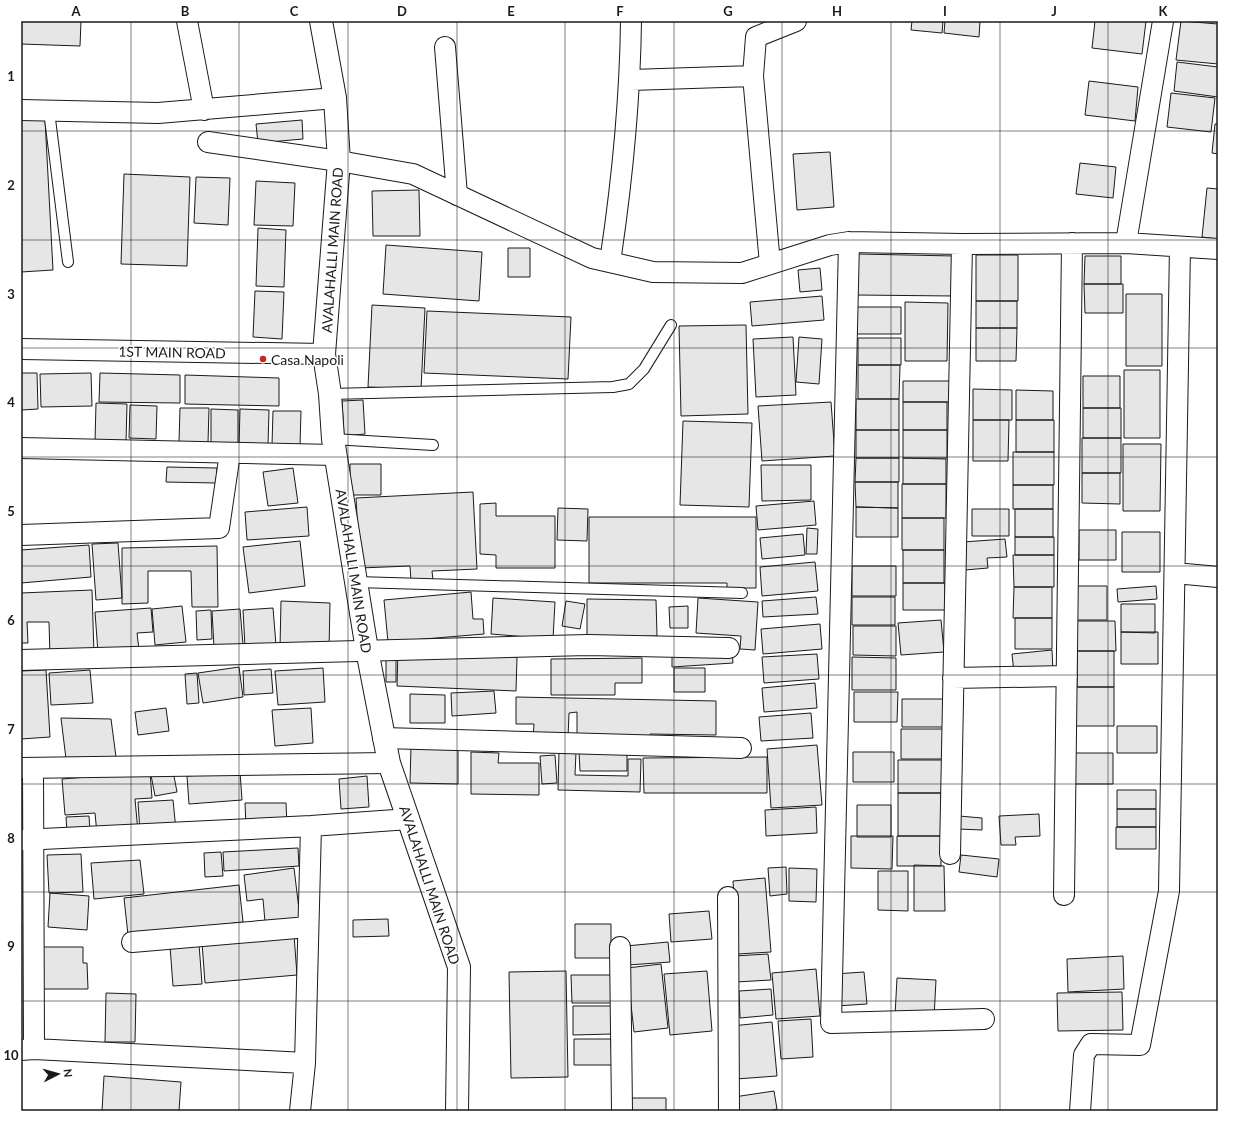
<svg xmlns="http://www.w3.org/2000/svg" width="1239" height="1132" font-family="Lato,sans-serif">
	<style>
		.building { fill: #e6e6e6; stroke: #1a1a1a }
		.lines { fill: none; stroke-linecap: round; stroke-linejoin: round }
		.service-casing { stroke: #1a1a1a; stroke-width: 12 }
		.minor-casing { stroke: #1a1a1a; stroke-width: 22 }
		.secondary-casing { stroke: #1a1a1a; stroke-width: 24 }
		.service { stroke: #fff; stroke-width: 10 }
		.minor { stroke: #fff; stroke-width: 20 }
		.secondary { stroke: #fff; stroke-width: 22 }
		.grid { fill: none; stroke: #1a1a1a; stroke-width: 1; stroke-opacity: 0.55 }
		.poi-dot { fill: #c62828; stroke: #fff; stroke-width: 1.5 }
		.labels { text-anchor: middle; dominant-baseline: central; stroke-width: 3; stroke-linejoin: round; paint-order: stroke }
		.street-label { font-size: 14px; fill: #1a1a1a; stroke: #fff }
		.poi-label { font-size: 14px; fill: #1a1a1a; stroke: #fff; text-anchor: start }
		.neatline { fill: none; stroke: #1a1a1a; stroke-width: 1.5 }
		.grid-label { font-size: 13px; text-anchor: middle; font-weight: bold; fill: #1a1a1a }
	</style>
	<rect width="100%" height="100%" fill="#fff"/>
	<!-- building -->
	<path class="building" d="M21 21H81L80 46 21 44Z
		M912 21H943L942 33 911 30Z
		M945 21H980L979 37 944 33Z
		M1095 21H1146L1142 54 1092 48Z
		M1181 21 1218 24V64L1176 60Z
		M1177 62 1218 67V97L1174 91Z
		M1089 81 1138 87 1135 121 1085 115Z
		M1171 93 1215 98 1211 132 1167 127Z
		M45 119 53 270 21 272V120Z
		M302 120 303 139 258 143 256 124Z
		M1215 124H1218V154L1212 153Z
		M830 152 834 207 797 210 793 154Z
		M1080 163 1116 167 1113 198 1076 194Z
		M124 174 190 177 187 266 121 264Z
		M196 177 230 178 228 225 194 223Z
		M256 181 295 183 293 226 254 225Z
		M1207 188 1218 189V239L1202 237Z
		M419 190 420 236H373L372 191Z
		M258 228 286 230 284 287 256 286Z
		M386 245 482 252 479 301 383 294Z
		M508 248H530V277H508Z
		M857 254 955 256 954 296 856 295Z
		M976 255H1018V301H976Z
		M1085 256H1121V284H1084Z
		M820 268 822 290 800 292 798 270Z
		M1084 284H1123V313H1085Z
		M255 291 284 292 282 339 253 337Z
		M1126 294H1162V366H1126Z
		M822 296 824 320 752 326 750 302Z
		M976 301H1017V328H976Z
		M905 302 948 303 947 361H905Z
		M372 305 425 308 421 389 368 387Z
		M857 307H901V334H857Z
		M427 311 571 317 568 379 424 373Z
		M746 325 748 414 681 416 679 326Z
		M976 328H1017L1016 361H976Z
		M793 337 796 395 756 397 753 339Z
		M799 337 822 339 819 384 796 382Z
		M858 338H901V365H858Z
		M858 365H900L899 399H858Z
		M1124 370H1160V438H1124Z
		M21 373H37L38 409 21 410Z
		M91 373 92 406 41 407 40 374Z
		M100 373 180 375V403L99 402Z
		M185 375 279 378V406L185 404Z
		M1083 376H1120V408H1083Z
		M903 381H950V402H903Z
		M973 389 1012 390V420H973Z
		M1016 390 1053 391V420H1016Z
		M856 399H899V430H856Z
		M363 400 365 434 344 436 342 401Z
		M831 402 835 456 762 461 758 406Z
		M903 402H947V430H903Z
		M96 403 127 404 126 442H95Z
		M130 405 157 406 156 439 129 438Z
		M180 408H209L208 443 179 442Z
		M1083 408H1121V438H1083Z
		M211 409 238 410V446L211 445Z
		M240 409 269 410 268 446H239Z
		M273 411H301L300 446 272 445Z
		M973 420H1009L1008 461H973Z
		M1016 420H1054V452H1016Z
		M683 421 752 423 749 507 680 505Z
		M856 430H899V458H856Z
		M903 430H947V458H903Z
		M1082 438H1121V473H1082Z
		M1123 444H1161L1160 511H1123Z
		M1013 452H1054V485H1013Z
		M856 458H899V482H855Z
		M903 458 946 459V484H903Z
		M350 464H381V495H350Z
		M761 465H811V500L762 501Z
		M167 467 217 468 216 483 166 482Z
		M293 468 298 503 268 506 263 472Z
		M1082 473H1120V504L1082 503Z
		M855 482H898V508L856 507Z
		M902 484H946V518H902Z
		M1013 485H1053V509H1013Z
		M473 492 477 569 432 571 433 580 411 581 410 566 360 568 356 498Z
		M814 501 816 525 758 530 756 506Z
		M496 503V516H555V568H496V555L480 554V504Z
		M307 507 309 536 247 540 245 512Z
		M856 507 898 508V537H856Z
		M558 508 588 509 587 541 557 540Z
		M972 509H1009V536H972Z
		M1015 509H1053V537H1015Z
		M589 517H756V588H727V583H589Z
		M902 518H944V550H902Z
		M807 528 818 529 817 554H806Z
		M1079 530H1116V560H1079Z
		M1122 532H1160V572H1122Z
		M803 534 805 555 762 559 760 538Z
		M1015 537H1054V555H1015Z
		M1005 539 1007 557 987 558 988 568 965 570 963 542Z
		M300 541 305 586 249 593 243 547Z
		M118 543 122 598 96 600 92 544Z
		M89 545 91 577 21 583V550Z
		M217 546 218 607H192L191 571H148V603L122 604V548Z
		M903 550H944V583H903Z
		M1013 555H1054V587H1014Z
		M815 562 818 591 762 596 760 567Z
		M852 566H896V596H852Z
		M903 583H945V610H903Z
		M1070 586H1107V620H1070Z
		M1156 586 1157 599 1118 602 1117 589Z
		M1014 587H1052V618H1013Z
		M92 590 94 655 50 657 49 622H27L28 643H21V593Z
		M471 592 473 619H483L484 634 388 642 384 600Z
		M816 597 818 614 763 617 762 601Z
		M852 597H895V625H852Z
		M493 598 555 602 553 639 491 634Z
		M698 598 758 602 755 650 740 649 741 636 696 633Z
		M587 599 656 600 657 636 587 638Z
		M281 601 330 603 329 649 280 647Z
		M566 601 585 604 580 629 562 626Z
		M1121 604H1155V633L1121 632Z
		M182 606 186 642 155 645 152 609Z
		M688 606V628H670L669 607Z
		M151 608 153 632 137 633 139 650 98 653 95 612Z
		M273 608 276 645 245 647 243 610Z
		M240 609 243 645 214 647 212 611Z
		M211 610 212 639 197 640 196 611Z
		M1015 618H1052V649H1015Z
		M941 620 944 652 901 655 898 623Z
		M1077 621H1115L1116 651H1077Z
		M820 624 822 649 763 654 761 629Z
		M853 626H896V656L853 655Z
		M1121 632H1158V664H1121Z
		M672 649 732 652 733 663 672 667Z
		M1052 650 1053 672 1014 673 1012 654Z
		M1077 651H1114V687H1077Z
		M398 652 517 657 516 691 397 686Z
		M386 653H396V682H386Z
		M817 654 819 679 764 683 762 657Z
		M852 657 896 658V690H852Z
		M642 658V683H615V695H551V659Z
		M239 667 243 697 203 703 198 673Z
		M323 668 325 702 278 705 275 671Z
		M674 668H705V692H674Z
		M271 669 273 693 244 695 243 671Z
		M46 670 50 737 21 739V671Z
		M90 670 93 703 51 705 49 673Z
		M197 673 199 703 187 704 185 674Z
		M815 683 817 708 764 712 762 688Z
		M1076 687H1114V726H1076Z
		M494 691 496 713 452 716 451 693Z
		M854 692H898L897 722H854Z
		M410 694 445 695V723H410Z
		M516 697 716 701V735L650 734V743L577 735V712L569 713 568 738H533L534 724H516Z
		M902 699H944V727H902Z
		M166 708 169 731 138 735 135 712Z
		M311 708 313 743 275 746 272 710Z
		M811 713 813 738 761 741 759 717Z
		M61 718 111 719 116 757 66 759Z
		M1117 726H1157V753H1117Z
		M901 729H943V759H901Z
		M817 745 822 805 771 808 767 749Z
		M411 746H458V784L410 783Z
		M559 751 576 752 575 775 628 776V759H641L640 792 558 790Z
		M471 752 499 753 498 763H539V795L471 794Z
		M579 752H627V771H580Z
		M853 752H894V782H853Z
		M1075 753H1113V784H1075Z
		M555 755 557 783 542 784 540 756Z
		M767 757V793H644L643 758Z
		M898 760H943V793H898Z
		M173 771 177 792 155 796 151 775Z
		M150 772 152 798 135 799 138 832 97 834 95 813 65 815 62 779Z
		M240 772 242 800 189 804 187 776Z
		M367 776 369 807 341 809 339 779Z
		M1117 790H1156V809H1117Z
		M898 793H941V836H898Z
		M173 800 176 830 140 832 138 802Z
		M21 801H24L27 836H21Z
		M245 803H286L287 825 246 827Z
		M857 805H891V837H857Z
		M816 807 817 833 766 836 765 810Z
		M1117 809H1156V827H1117Z
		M1039 814 1040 836 1015 837 1016 845H1001L999 816Z
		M89 816 90 831 67 833 66 817Z
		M959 816 982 818V830L958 829Z
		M1116 827H1156V849H1116Z
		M851 836H893L892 869 851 868Z
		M897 836H941V866H897Z
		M298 848 299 866 224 871 223 852Z
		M221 852 223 876 205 877 204 853Z
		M81 854 83 892 49 893 47 855Z
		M28 855 31 889 21 890V856Z
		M961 855 999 859 997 877 959 872Z
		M140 860 144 894 94 899 91 863Z
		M914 865 944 866 945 911H914Z
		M786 867 787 894 770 896 768 868Z
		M294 868 300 918 265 922 263 899 247 901 244 875Z
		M789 868 817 869 816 902 789 901Z
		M878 871H908V911L878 910Z
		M765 878 771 952 738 954 733 881Z
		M239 885 243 922 128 935 124 898Z
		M50 893 89 896 87 930 48 927Z
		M21 898H24L26 917 21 918Z
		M709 911 712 939 671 942 669 914Z
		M388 919 389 936 353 937V920Z
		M575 924H611V958H575Z
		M21 926 28 927 27 958H21Z
		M294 935 297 975 205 983 202 943Z
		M668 942 670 962 628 965 626 946Z
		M199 944 202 984 173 986 170 946Z
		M43 947H83V963H87L88 989H43Z
		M768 954 771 980 736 982 734 956Z
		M1123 956 1124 989 1068 992 1067 959Z
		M661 964 668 1028 634 1032 627 968Z
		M816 969 820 1016 776 1019 772 973Z
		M566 971 568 1077 511 1078 509 972Z
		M707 971 712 1031 670 1035 664 974Z
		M864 972 867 1004 836 1006 834 974Z
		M571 975H613V1003H572Z
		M897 978 936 980 934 1018 895 1016Z
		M771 989 773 1015 740 1018 739 991Z
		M1122 992 1123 1030 1058 1031 1057 993Z
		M106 993 136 994 135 1042H105Z
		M573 1006H612V1034L573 1035Z
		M811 1019 813 1057 781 1059 778 1021Z
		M772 1022 777 1076 736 1079 731 1026Z
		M574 1039H611L612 1065H574Z
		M104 1076 181 1082 179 1111H102Z
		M774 1091 777 1109 769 1111H736L734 1097Z
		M630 1098H666V1111H632Z"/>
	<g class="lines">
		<defs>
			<path id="service" d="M49 111 68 262
				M330 394 613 387 629 384 644 369 671 325
				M333 439 433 445
				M356 582 742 593"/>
			<path id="minor" d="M187 21 204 110
				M445 47 457 195
				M753 76 770 264
				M631 80 753 76 756 37 796 21
				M21 110 158 113 335 98
				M208 142 339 161 413 174 592 258 653 272 742 273 830 245 849 242 962 244 1126 243 1218 249
				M849 242 831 1023 984 1019
				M1126 243 1163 21
				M610 262C622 182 630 102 631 21
				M21 349 324 354
				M21 448 335 455
				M21 535 219 528 230 453
				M1175 573 1218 577
				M21 660 588 645 729 648
				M953 678 1067 676
				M383 738 741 748
				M21 768 389 763
				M21 840 311 826 409 819
				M950 854 962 244
				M1064 895 1072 243
				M728 897 729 1111
				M132 942 308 927
				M620 947 622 1111
				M34 1049 305 1063
				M21 1050 34 1049 33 768
				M300 1111 305 1063 311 826
				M1080 1111 1084 1055 1091 1044 1140 1045 1169 891 1180 247"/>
			<path id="secondary" d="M321 21 335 98 339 161 324 354 330 394 333 439 367 650 389 763 459 967 457 1111"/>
		</defs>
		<!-- service casing -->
		<use href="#service" class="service-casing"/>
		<!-- minor casing -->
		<use href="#minor" class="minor-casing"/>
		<!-- secondary casing -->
		<use href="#secondary" class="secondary-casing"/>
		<!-- service -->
		<use href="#service" class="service"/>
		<!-- minor -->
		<use href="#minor" class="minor"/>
		<!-- secondary -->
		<use href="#secondary" class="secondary"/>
	</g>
	<!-- grid -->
	<path class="grid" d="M131 21V1111M239 21V1111M348 21V1111M457 21V1111M565 21V1111M674 21V1111M782 21V1111M891 21V1111M1000 21V1111M1108 21V1111M21 131H1218M21 240H1218M21 348H1218M21 457H1218M21 566H1218M21 675H1218M21 784H1218M21 892H1218M21 1001H1218"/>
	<!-- markers -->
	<circle class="poi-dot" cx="263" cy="359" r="4"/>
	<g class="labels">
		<!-- street labels -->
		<g class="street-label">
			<text transform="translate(332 250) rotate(-86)">AVALAHALLI MAIN ROAD</text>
			<text transform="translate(172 352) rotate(1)">1ST MAIN ROAD</text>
			<text transform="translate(354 571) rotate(81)">AVALAHALLI MAIN ROAD</text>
			<text transform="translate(430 885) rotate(72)">AVALAHALLI MAIN ROAD</text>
		</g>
		<!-- poi labels -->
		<g class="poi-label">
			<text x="271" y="359">Casa Napoli</text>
		</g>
	</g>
	<!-- border -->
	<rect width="1239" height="1132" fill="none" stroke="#ffffff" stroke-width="44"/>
	<!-- north arrow -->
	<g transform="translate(58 1074) rotate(84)" stroke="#ffffff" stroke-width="3" paint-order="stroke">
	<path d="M0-3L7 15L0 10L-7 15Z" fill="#1a1a1a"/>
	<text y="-6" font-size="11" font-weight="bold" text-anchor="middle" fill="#1a1a1a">N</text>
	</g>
	<rect x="22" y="22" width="1195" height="1088" class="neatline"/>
	<g class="grid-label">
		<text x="76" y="16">A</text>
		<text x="185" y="16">B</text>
		<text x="294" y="16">C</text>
		<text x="402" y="16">D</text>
		<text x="511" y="16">E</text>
		<text x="620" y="16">F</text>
		<text x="728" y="16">G</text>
		<text x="837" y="16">H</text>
		<text x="945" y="16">I</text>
		<text x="1054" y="16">J</text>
		<text x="1163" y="16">K</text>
		<text x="11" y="81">1</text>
		<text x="11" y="190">2</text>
		<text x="11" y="299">3</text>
		<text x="11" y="407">4</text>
		<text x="11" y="516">5</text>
		<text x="11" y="625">6</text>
		<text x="11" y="734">7</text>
		<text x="11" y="843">8</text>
		<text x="11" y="951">9</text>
		<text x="11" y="1060">10</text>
	</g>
</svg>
